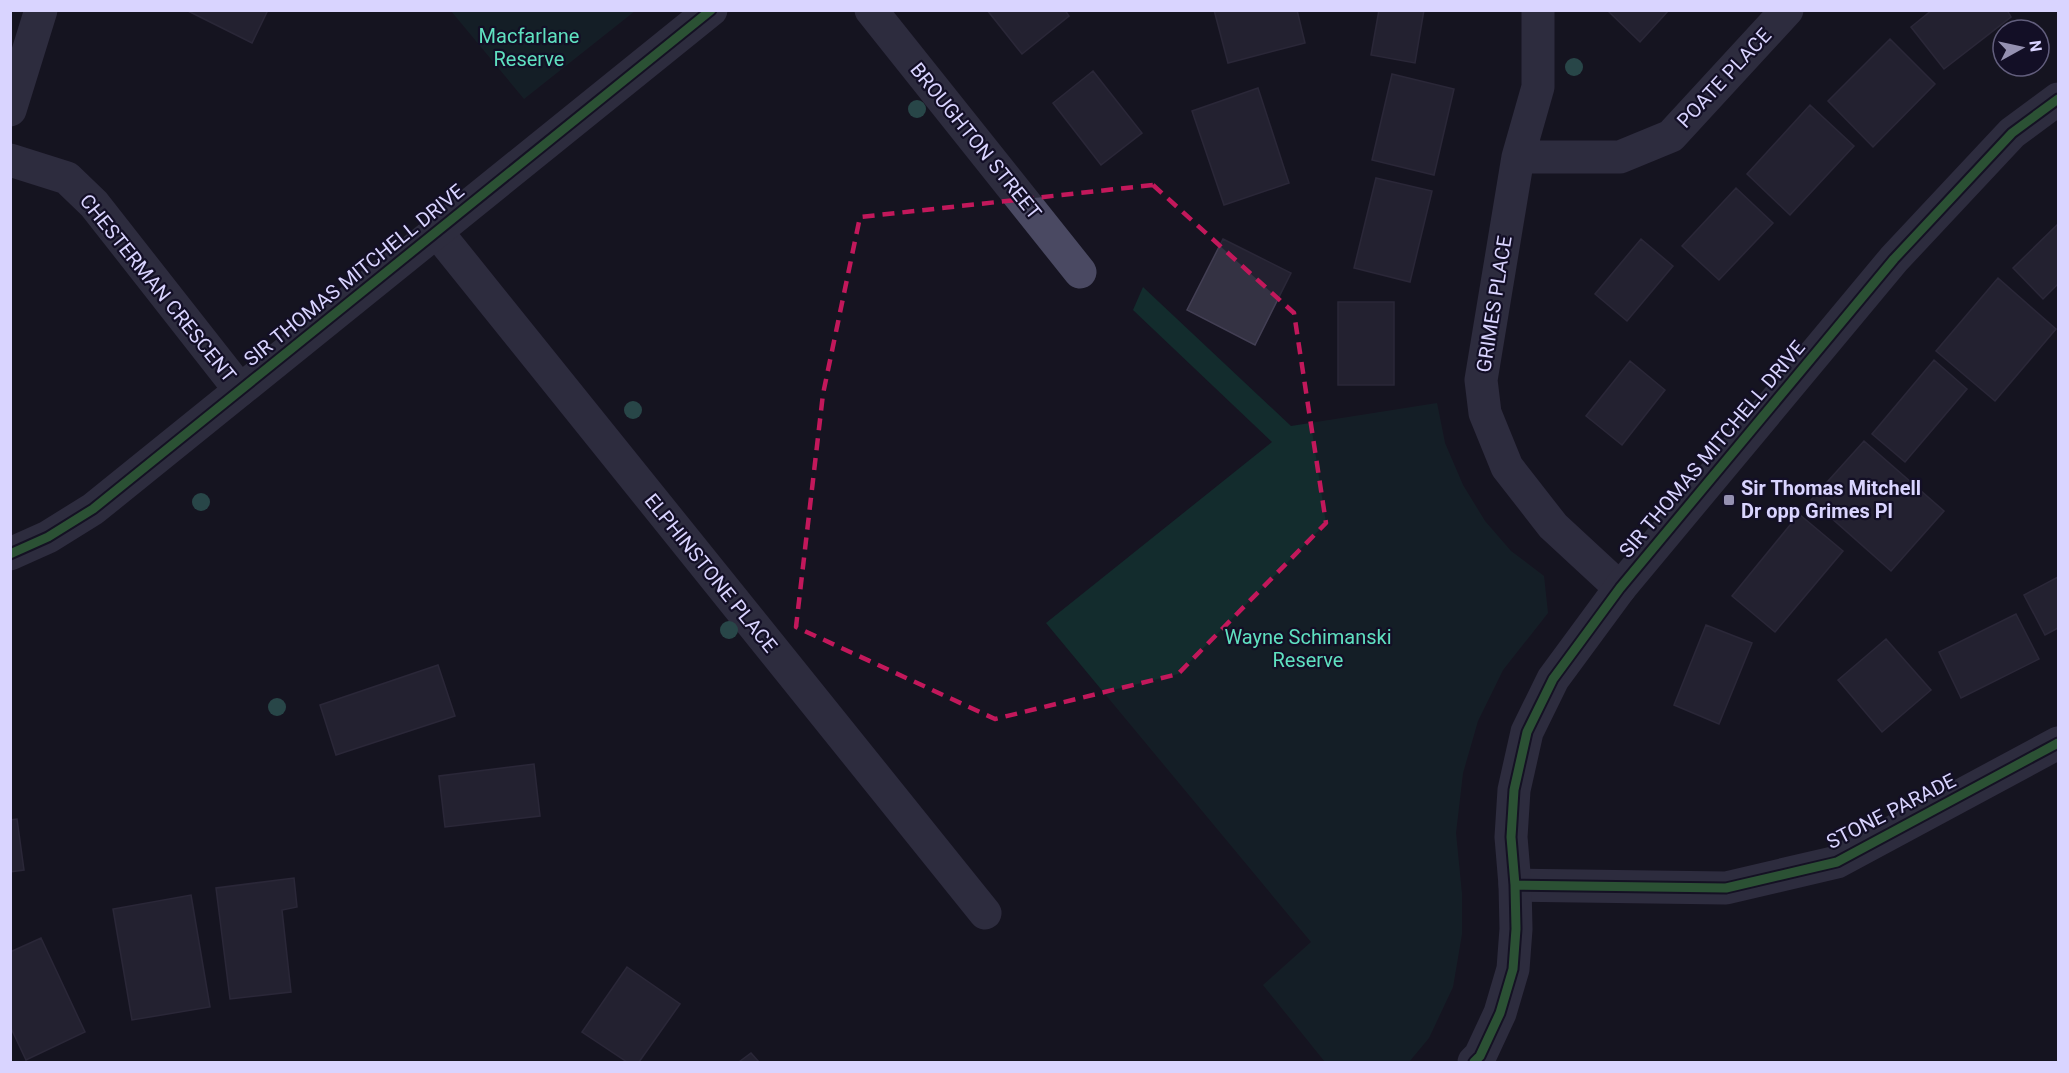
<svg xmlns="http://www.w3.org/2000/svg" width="2069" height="1073" font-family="Roboto,sans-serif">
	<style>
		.green { fill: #132c2d }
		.building { fill: #343243; stroke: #433f54; stroke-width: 1.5 }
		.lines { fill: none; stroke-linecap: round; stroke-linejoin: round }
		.minor { stroke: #4a4962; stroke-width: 33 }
		.tertiary { stroke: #4a4962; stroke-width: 33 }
		.cycleway-casing { stroke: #130f26; stroke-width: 13 }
		.cycleway { stroke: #469c4c; stroke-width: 9 }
		.tree { fill: #3e8478 }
		.marked { fill: none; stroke: #c2185b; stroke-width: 4.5; stroke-dasharray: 12 8; stroke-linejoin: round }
		.poi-dot { fill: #9591b1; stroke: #130f26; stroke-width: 2 }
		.labels { text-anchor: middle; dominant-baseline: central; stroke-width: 4.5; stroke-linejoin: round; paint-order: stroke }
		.park-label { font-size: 20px; fill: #5fe0c0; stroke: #130f26 }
		.street-label { font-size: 20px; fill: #d9d4ff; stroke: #130f26 }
		.poi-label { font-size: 20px; font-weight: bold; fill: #d9d4ff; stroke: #130f26; text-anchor: start }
	</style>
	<rect width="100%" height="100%" fill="#161421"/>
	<!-- green -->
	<path class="green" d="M451 11H635L524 99Z
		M1143 287 1291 426 1437 403 1445 443 1463 485 1485 521 1511 551 1544 576 1548 613 1503 670 1478 721 1463 773 1456 833 1462 894V934L1453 987 1429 1038 1409 1062H1325L1263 985 1311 942 1046 623 1272 442 1133 310Z"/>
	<!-- building -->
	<path class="building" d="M186 10H268L252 43Z
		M987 10H1065L1069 16 1022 54Z
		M1214 10H1297L1305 43 1228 63Z
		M1379 10H1424L1415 63 1371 55Z
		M1607 10H1669L1640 42Z
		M1932 10H2007L2011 17 1944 69 1911 27Z
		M1890 39 1935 84 1873 147 1828 101Z
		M1093 71 1142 133 1101 165 1053 103Z
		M1392 74 1454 89 1434 175 1372 160Z
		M1258 88 1289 183 1224 205 1192 111Z
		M1810 105 1854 146 1790 215 1747 174Z
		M1376 178 1432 191 1410 282 1354 268Z
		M1736 188 1773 223 1719 280 1682 246Z
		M2058 224V284L2043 299 2013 268Z
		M1223 239 1291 273 1255 345 1187 310Z
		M1641 239 1673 266 1627 321 1595 294Z
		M1998 278 2056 329 1995 401 1936 351Z
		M1338 302H1394V385H1338Z
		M1934 360 1967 389 1905 462 1872 434Z
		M1630 361 1665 390 1622 445 1586 416Z
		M1864 441 1944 511 1891 571 1811 500Z
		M1799 514 1843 551 1775 632 1732 596Z
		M2058 577V628L2045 635 2024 595Z
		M2016 614 2039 659 1961 698 1939 652Z
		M1706 625 1752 643 1719 724 1674 705Z
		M1886 639 1931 690 1882 732 1838 680Z
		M438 665 455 716 336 755 320 705Z
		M534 764 540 816 445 827 439 776Z
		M17 819 24 870 10 872V820Z
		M294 878 297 907 282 910 291 992 230 999 216 888Z
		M191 895 210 1007 132 1020 113 909Z
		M41 938 85 1032 26 1060 10 1026V952Z
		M627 967 680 1004 639 1062H627L582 1032Z
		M751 1053 759 1062H739Z"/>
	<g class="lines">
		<!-- minor -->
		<path class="minor" d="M871 10 1080 272
			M1538 10V87L1518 157 1481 380 1485 413 1507 467 1553 526 1620 588
			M10 110 41 10
			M1518 157H1620L1671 136 1787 10
			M10 160 67 178 94 204 240 390
			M437 232 985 913
			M1515 885 1726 888 1837 862 2058 743"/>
		<!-- tertiary -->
		<path class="tertiary" d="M10 554 48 537 93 509 711 10
			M1474 1062 1480 1056 1500 1013 1513 969 1516 929 1515 885 1511 837 1514 790 1527 732 1553 679 1620 588 1894 259 2012 133 2058 99"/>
		<defs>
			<path id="cycleway" d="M10 554 48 537 93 509 711 10
				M1515 885 1726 888 1837 862 2058 743
				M1474 1062 1480 1056 1500 1013 1513 969 1516 929 1515 885 1511 837 1514 790 1527 732 1553 679 1620 588 1894 259 2012 133 2058 99"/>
		</defs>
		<!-- cycleway casing -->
		<use href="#cycleway" class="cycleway-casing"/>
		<!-- cycleway -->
		<use href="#cycleway" class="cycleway"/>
	</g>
	<!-- trees -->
	<g class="tree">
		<circle cx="1574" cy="67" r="9"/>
		<circle cx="917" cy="109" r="9"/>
		<circle cx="633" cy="410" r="9"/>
		<circle cx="201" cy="502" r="9"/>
		<circle cx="729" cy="630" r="9"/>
		<circle cx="277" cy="707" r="9"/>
	</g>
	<!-- marked area -->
	<path d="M0 0H2069V1073H0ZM1153 185 1294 313 1326 523 1178 674 995 719 796 627 823 394 860 217Z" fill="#161421" fill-opacity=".55" fill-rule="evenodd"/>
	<path class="marked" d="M1153 185 1294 313 1326 523 1178 674 995 719 796 627 823 394 860 217Z"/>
	<!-- markers -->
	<rect class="poi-dot" x="1723" y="494" width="12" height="12" rx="3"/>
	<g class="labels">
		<!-- park labels -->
		<g class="park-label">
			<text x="529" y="36">Macfarlane<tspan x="529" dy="23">Reserve</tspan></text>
			<text x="1308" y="637">Wayne Schimanski<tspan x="1308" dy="23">Reserve</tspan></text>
		</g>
		<!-- street labels -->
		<g class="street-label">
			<text transform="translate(1724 78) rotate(-47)">POATE PLACE</text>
			<text transform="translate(976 141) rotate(51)">BROUGHTON STREET</text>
			<text transform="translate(354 275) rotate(-39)">SIR THOMAS MITCHELL DRIVE</text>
			<text transform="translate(158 288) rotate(51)">CHESTERMAN CRESCENT</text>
			<text transform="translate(1494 304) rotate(-81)">GRIMES PLACE</text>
			<text transform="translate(1712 449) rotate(-50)">SIR THOMAS MITCHELL DRIVE</text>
			<text transform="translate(711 573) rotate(51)">ELPHINSTONE PLACE</text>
			<text transform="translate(1891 811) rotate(-27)">STONE PARADE</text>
		</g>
		<!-- poi labels -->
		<g class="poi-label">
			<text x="1741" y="488">Sir Thomas Mitchell<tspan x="1741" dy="23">Dr opp Grimes Pl</tspan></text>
		</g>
	</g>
	<!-- border -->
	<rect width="2069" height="1073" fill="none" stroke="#d9d4ff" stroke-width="24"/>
	<!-- north arrow -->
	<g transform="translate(2021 48) rotate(82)"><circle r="28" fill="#130f26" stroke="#625e7d" stroke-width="1.5"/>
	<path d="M0-4.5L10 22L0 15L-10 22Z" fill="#9591b1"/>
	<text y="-9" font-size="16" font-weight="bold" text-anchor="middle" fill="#d9d4ff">N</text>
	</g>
</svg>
